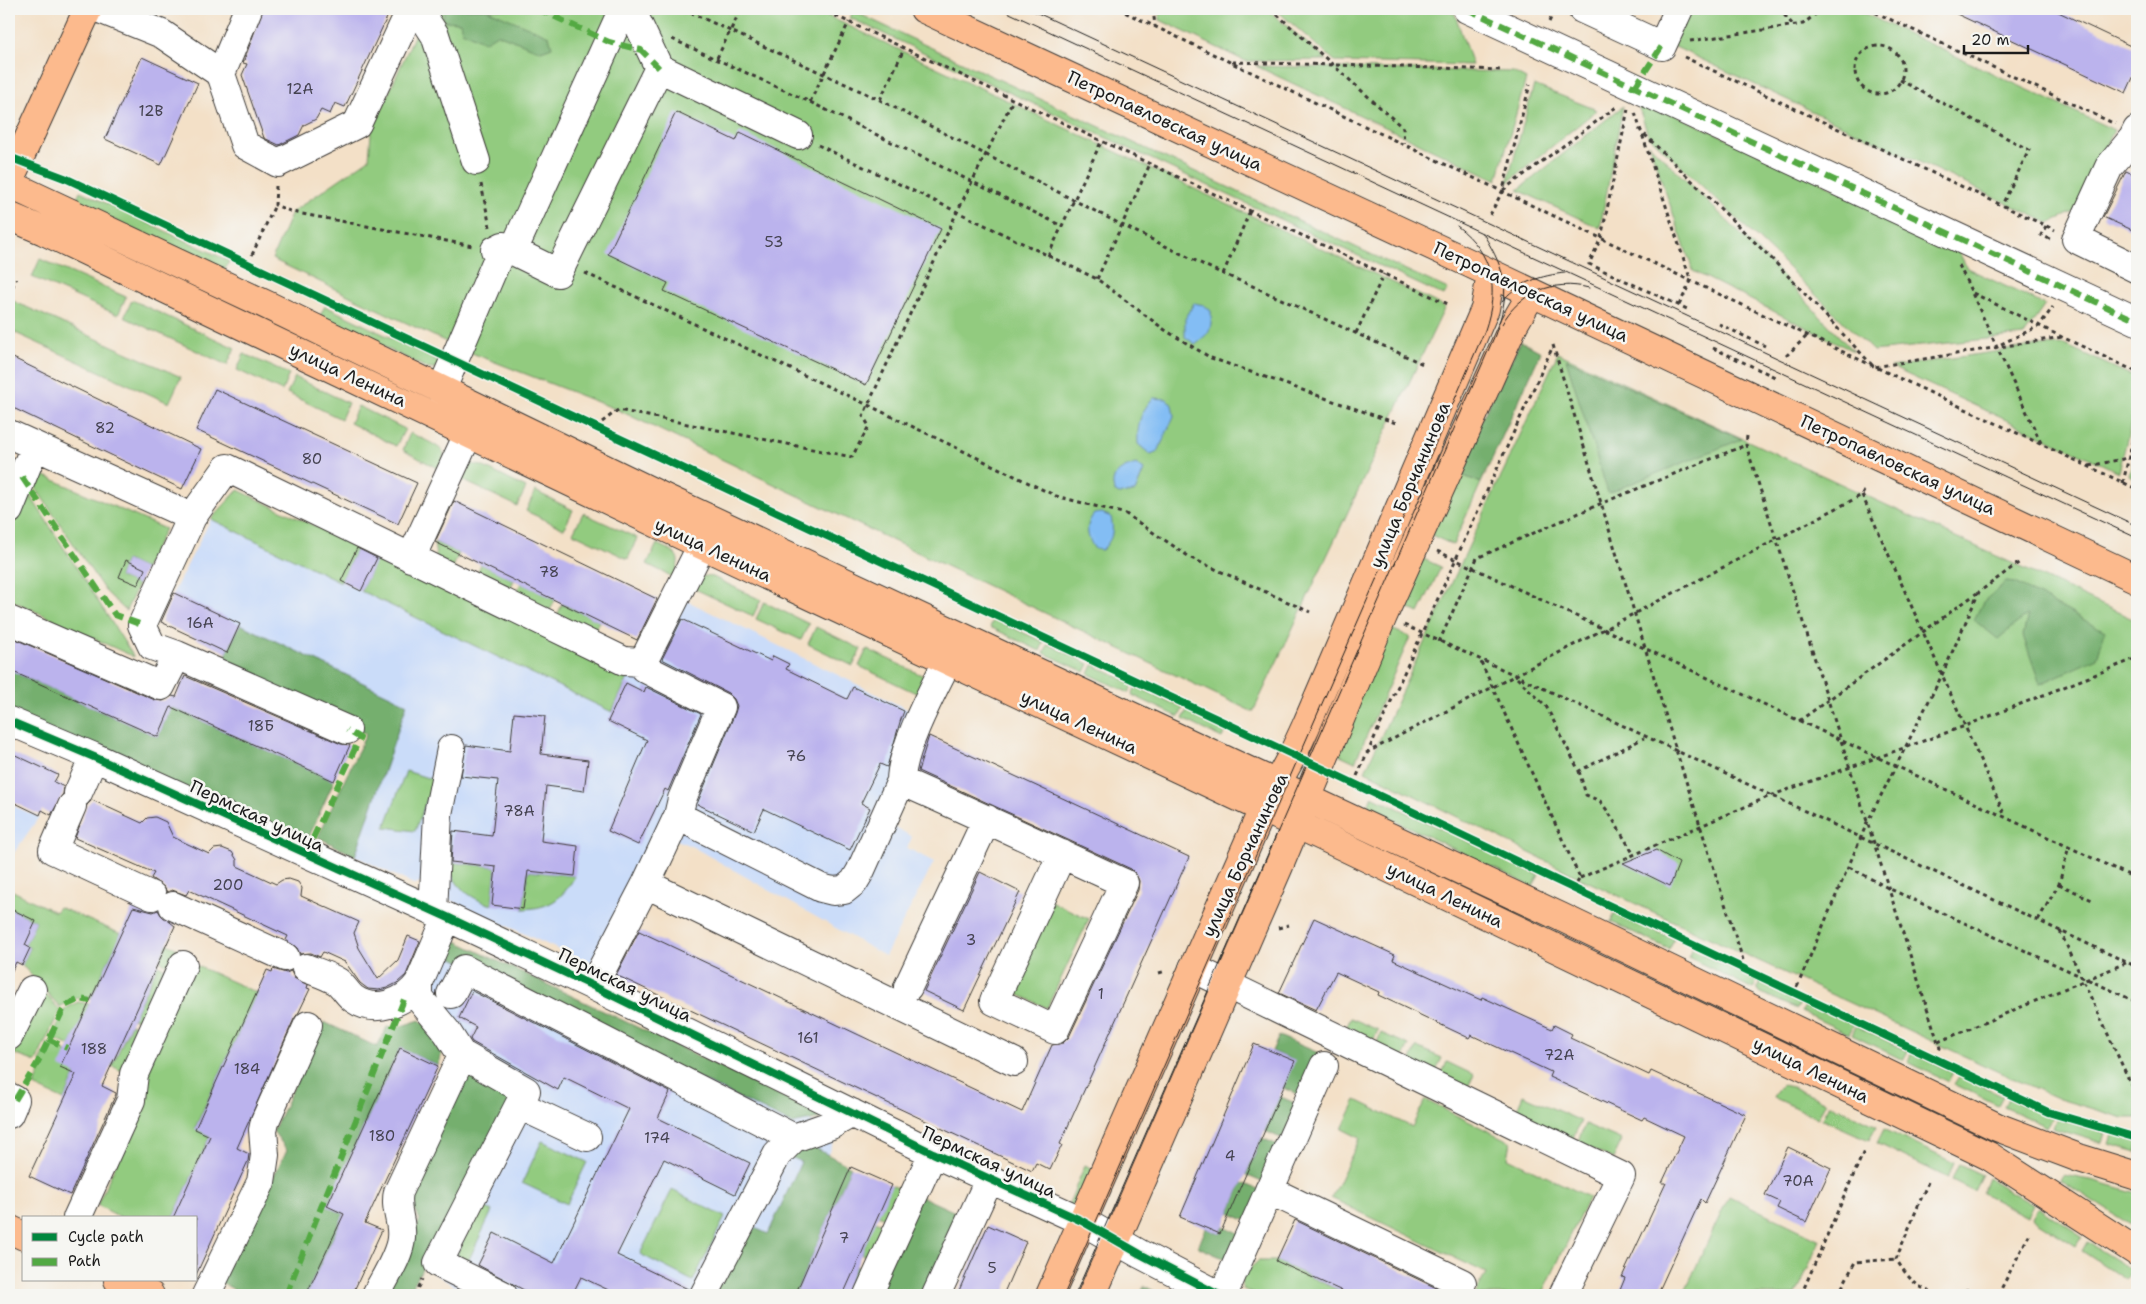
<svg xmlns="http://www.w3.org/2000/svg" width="2146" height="1304" font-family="'Shantell Sans',sans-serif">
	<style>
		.built { fill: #cadcf9 }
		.green { fill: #92cb7f; stroke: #57744e }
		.forest { fill: #75af6e; stroke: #486645 }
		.water { fill: #83bdf4; stroke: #506c88 }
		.building { fill: #bbb3ed }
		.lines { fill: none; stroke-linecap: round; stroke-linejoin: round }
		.minor-casing { stroke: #3c3936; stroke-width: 30 }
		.major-casing { stroke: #3c3936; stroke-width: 30 }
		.path { stroke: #3c3936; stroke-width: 3; stroke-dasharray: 4 4; stroke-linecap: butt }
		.minor { stroke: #fff; stroke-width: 28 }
		.major { stroke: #fcba8d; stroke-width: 28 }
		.tram { stroke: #1c1c1c; stroke-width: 1 }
		.quiet { stroke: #52a943; stroke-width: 6; stroke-dasharray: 12 6; stroke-linecap: butt }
		.cycleway-casing { stroke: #f6f6f2; stroke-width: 11 }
		.cycleway { stroke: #00873e; stroke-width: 8 }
		.labels { text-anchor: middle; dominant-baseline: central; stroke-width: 5; stroke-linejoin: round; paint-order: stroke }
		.number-label { font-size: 15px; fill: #444250 }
		.street-label { font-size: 18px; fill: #1c1c1c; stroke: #f6f6f2 }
	</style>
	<rect width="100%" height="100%" fill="#f6f6f2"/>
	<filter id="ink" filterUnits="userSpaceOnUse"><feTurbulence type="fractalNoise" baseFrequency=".02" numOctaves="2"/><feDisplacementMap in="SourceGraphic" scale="10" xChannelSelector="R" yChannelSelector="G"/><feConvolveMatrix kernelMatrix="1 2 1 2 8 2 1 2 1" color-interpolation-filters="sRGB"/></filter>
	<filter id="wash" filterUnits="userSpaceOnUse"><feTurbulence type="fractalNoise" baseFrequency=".0096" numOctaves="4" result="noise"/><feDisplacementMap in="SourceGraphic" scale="20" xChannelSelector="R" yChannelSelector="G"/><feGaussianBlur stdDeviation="1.12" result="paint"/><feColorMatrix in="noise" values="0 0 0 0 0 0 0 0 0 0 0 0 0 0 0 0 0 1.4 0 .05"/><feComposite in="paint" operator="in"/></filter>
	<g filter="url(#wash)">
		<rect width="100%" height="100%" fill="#f3e0c7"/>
		<!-- built -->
		<path class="built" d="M211 519 612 712 669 592 917 714 892 825 912 837 907 848 934 862 885 956 693 847 656 831 590 964 448 899 444 886 428 880 415 885 355 856 407 704 173 593Z
			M9 804 39 817 9 860Z
			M454 940 837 1135 760 1295H469L422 1266 466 1046 431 989Z"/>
		<!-- green -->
		<path class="green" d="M426 9H813L1445 307 1253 712 618 410 459 348 272 259 292 212 369 159 371 133Z
			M1159 9H1267L1327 60 1245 61 1160 20Z
			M1275 9H1443L1455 14 1472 65 1336 62Z
			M1688 9H1855L2114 130 2076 211 2049 223 1671 45Z
			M853 11 1379 258 1448 289 1444 296 850 18Z
			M1256 66 1513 72 1526 79 1497 180Z
			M1534 85 1597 110 1507 183Z
			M1635 96 1955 244 1967 268 2045 305 2024 335 1873 351 1775 255 1648 135Z
			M1623 106 1600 228 1518 190Z
			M1649 144 1768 261 1853 351 1693 271Z
			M80 191 229 261 224 272 75 202Z
			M40 259 126 297 118 315 32 277Z
			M132 300 235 348 227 365 124 317Z
			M13 301 181 377 169 403 9 330V310Z
			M325 306 441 362 435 368 429 369 320 316Z
			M2065 345 2137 378V398L2119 472 1891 367 2034 346Z
			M1558 353 2137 621V1118H2124L2059 1099 1990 1068 1580 878 1365 771Z
			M244 354 289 374 282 391 237 370Z
			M295 377 348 403 341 419 287 393Z
			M358 406 405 429 396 446 350 423Z
			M410 433C418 437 442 446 444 454 445 458 441 465 439 469L403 450Z
			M2137 443V480L2129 476Z
			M472 464 482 466 526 488 517 506 460 479 466 467Z
			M36 472 165 529 145 569 126 560 119 577 138 585 126 611 105 591 31 481Z
			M1455 472 1481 483 1453 545 1427 533Z
			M26 489 134 657 9 599V532Z
			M238 490 358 546 341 582 211 519Z
			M535 491 573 510 564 529 526 511Z
			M583 513 637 538 628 559 573 533Z
			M434 542 459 553 452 570 436 557Z
			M657 544C676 553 684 555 673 577L647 564Z
			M378 555 629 676 612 712 361 591Z
			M1419 557 1441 567 1419 613 1398 603Z
			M481 564 514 580 507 595 474 580Z
			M705 576 713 577 761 600 753 616 695 589 701 577Z
			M521 583 555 600 548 614 514 598Z
			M764 602 809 624 801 640 756 619Z
			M562 604 599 621 593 635 556 618Z
			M994 619 1044 642 1040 651 990 627Z
			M816 627 861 649 853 666 808 644Z
			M1389 628 1410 637 1355 762 1336 753Z
			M1048 644 1089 664 1085 672 1044 653Z
			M867 649 928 678 920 695 859 666Z
			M1093 665 1133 684 1129 693 1089 674Z
			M1136 686 1183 708 1179 717 1132 695Z
			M1187 710 1226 729 1222 738 1183 719Z
			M406 771 434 780 415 831 385 827Z
			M1372 796 1539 875 1533 887 1367 807Z
			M449 862 496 867 492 905C471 899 451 885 449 862Z
			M528 871 575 876C562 900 549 908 523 909Z
			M13 891 55 912 59 907 121 934 91 998C78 994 71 1000 60 1007L22 965 30 948 25 945 36 921 9 908V895Z
			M1050 901 1089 919 1047 1008 1009 990Z
			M1615 912 1674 939 1669 949 1611 922Z
			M167 944 184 952 176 968 160 961Z
			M1692 949 1757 980 1753 989 1688 957Z
			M191 963 257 993 195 1128 210 1136 173 1218H122L97 1205 148 1094 137 1082Z
			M158 965 173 973 149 1026 133 1018Z
			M1761 982 1801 1001 1797 1009 1757 991Z
			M44 993 60 1010 36 1062 14 1054Z
			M78 1002 89 1004 70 1046 52 1038 65 1009Z
			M1806 1003 1854 1025 1849 1034 1802 1012Z
			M1351 1018 1378 1030 1371 1045 1344 1032Z
			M131 1024 147 1032 128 1074 112 1066Z
			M1856 1026 1908 1051 1903 1060 1852 1035Z
			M1381 1033 1409 1045 1402 1060 1375 1047Z
			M49 1043 67 1052 76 1074 64 1100 34 1086 44 1064 40 1062Z
			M1417 1047 1442 1058 1434 1075 1409 1064Z
			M1911 1053 1953 1072 1948 1082 1908 1062Z
			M1447 1062 1474 1075 1467 1089 1440 1077Z
			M1960 1075 2003 1096 1998 1105 1954 1084Z
			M1782 1085 1792 1087 1826 1102 1818 1118 1773 1097 1777 1090Z
			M1523 1095 1581 1121 1572 1140 1515 1114Z
			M2009 1098 2052 1117 2047 1127 2004 1107Z
			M1356 1100 1412 1127 1425 1100 1511 1142 1508 1158 1589 1197 1542 1295H1475L1486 1273 1331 1198 1360 1138 1342 1129Z
			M1830 1104 1877 1126 1869 1140 1822 1119Z
			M2057 1118 2105 1133 2102 1143 2053 1128Z
			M1585 1124 1622 1140 1613 1159 1577 1143Z
			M1884 1129 1954 1163 1948 1178 1877 1143Z
			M2113 1132 2137 1141V1152L2109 1144Z
			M542 1141 587 1162 567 1204 522 1183Z
			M1959 1164 1982 1175 1974 1191 1952 1180Z
			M1085 1165 1097 1171 1083 1201 1067 1208Z
			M2063 1175 2095 1181 2137 1193V1229L2060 1180Z
			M1988 1178 2033 1205 2027 1217 1982 1193Z
			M891 1185 910 1193 896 1223 878 1215Z
			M672 1190 725 1217 693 1281 640 1254Z
			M1729 1196 1820 1240 1796 1295H1683Z
			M480 1205 492 1211 464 1270 457 1258 458 1251Z
			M2038 1207 2082 1236 2076 1246 2032 1218Z
			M875 1221 893 1229 879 1261 861 1254Z
			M2087 1242 2132 1270 2126 1280 2082 1251Z
			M1258 1261H1276L1349 1295H1256L1243 1289 1240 1278Z
			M856 1266 873 1274 864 1295H843Z"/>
		<!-- forest -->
		<path class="forest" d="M446 9H486L549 36 552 47 541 51 497 34 484 42 462 31 460 22 443 21 444 12Z
			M1521 341 1541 352 1481 483 1455 472Z
			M1566 359 1742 439 1608 493Z
			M2006 582 2015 583 2105 631 2097 658 2040 684 2023 636 2028 614 1998 639 1974 620 1983 602Z
			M240 624 407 704 355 856 318 837 366 734 221 666Z
			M9 670 158 737 171 707 334 781 304 848 9 716Z
			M454 940 826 1117 792 1124 447 955Z
			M420 1020C436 1035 448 1042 438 1066L400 1048 327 1206 344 1214 306 1295H246L219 1282 287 1150 273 1131 324 1022 377 1047 387 1027H398Z
			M1279 1036 1321 1054 1302 1096 1283 1088 1294 1061 1272 1051Z
			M468 1069 515 1095 408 1295H383L420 1220 406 1195Z
			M1279 1096 1299 1105 1283 1139 1265 1131Z
			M1262 1138 1280 1146 1264 1183 1246 1175Z
			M804 1142 851 1167 795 1295H712L724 1272 755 1228 768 1234 801 1162 788 1156Z
			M1242 1183 1261 1190 1247 1221 1229 1213Z
			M920 1196 964 1216 928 1295H875Z
			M1224 1226 1241 1234 1230 1261 1198 1247 1206 1228 1220 1234Z
			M1144 1286 1162 1295H1140Z"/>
		<!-- water -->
		<path class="water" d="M1194 303 1204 305 1211 311C1212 330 1210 333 1195 344L1185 337V319Z
			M1153 398 1167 399 1172 405 1174 416 1158 452 1151 455 1138 444C1137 424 1140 413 1153 398Z
			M1136 464 1144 470 1135 492 1119 494 1114 491C1109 474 1122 468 1136 464Z
			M1102 513 1111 517C1114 532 1113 539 1102 550L1095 549C1087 538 1084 526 1094 514Z"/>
		<g id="blocks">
			<!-- building -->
			<path class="building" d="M263 9H391L345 107 335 103 330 114 321 110 316 119 304 125 299 135 279 145 264 138 242 75 247 64 243 63Z
				M1946 9H2052L2137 49V69L2126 93Z
				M142 57 198 83 161 165 105 139Z
				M676 112 736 141 740 132 941 229 866 385 664 291 668 283 608 254Z
				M2126 171 2137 176V232L2103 217Z
				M9 356 201 449 182 489 9 406Z
				M215 389 417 483 398 524 196 430Z
				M454 501 657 599 637 640 435 542Z
				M357 548 377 558 361 591 341 581Z
				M126 560 145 569 138 585 119 577Z
				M174 593 240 624 227 653 161 622Z
				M682 619 771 661 773 656 789 664 786 669 847 699 853 687 904 711 900 722 887 767 880 764 861 803 870 808 850 850 764 809 754 831 697 804 735 713 737 706 734 699 728 693 662 659Z
				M15 639 155 700 163 701 172 696 176 697 185 676 341 744 350 745 334 781 171 707 158 737 9 670V652Z
				M626 683 644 692 646 687 701 714 668 791 665 789 638 845 608 831 647 740 608 721Z
				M514 713 545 716 541 754 588 760 584 791 546 786 541 841 578 846 575 876 528 871 523 909 492 905 496 867 451 862 453 831 492 836 498 780 461 776 466 745 510 751Z
				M929 736 1189 857 1060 1144 1062 1145 1050 1170 1036 1163 1032 1171 616 975 639 931 1022 1112 1052 1045 1063 1043 1069 1037 1138 890 1139 881 1136 874 1131 869 918 771Z
				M9 752 58 775 54 782 64 787 63 794 51 815 42 810 40 815 9 800Z
				M92 800 142 823 147 818 155 817 166 822 173 837 209 854 214 849 222 848 232 852 237 860V866L276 884 282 880 289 879 298 882 302 888 301 896 359 922 354 933 359 948 378 979 398 960 408 936 420 941 406 975 397 983 387 988 379 990 368 989 360 983 345 962 323 952 320 957 311 953 300 954 297 948 286 940 288 936 189 890 186 895 172 890 167 892 164 887 151 878 154 873 75 838 87 805Z
				M1656 850 1679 863 1670 886 1623 863Z
				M980 872 1020 892 964 1010 924 991Z
				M133 907 153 912 158 910 161 915 175 926 102 1086 116 1093V1094L70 1195 29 1176 76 1074 60 1067Z
				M9 908 36 921 25 945 30 948 22 965 16 962 9 977Z
				M1314 918 1395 955 1393 960 1481 1000 1482 997 1552 1029 1554 1025 1572 1034 1570 1038 1649 1075 1651 1071 1746 1115 1705 1203 1701 1199 1657 1295H1618L1625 1278 1622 1277 1666 1183H1662L1684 1136 1644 1117 1642 1120 1549 1077 1551 1072 1471 1035 1469 1038 1378 995 1379 992 1336 972 1316 1010 1279 993Z
				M273 969 286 973 291 971 294 978 308 985 307 988 310 989 299 1012 294 1019 237 1148 249 1154 248 1161 196 1275V1218H173L210 1136 195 1129 267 970 272 972Z
				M472 991 670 1092 658 1118 750 1163 735 1194 664 1159 617 1255 690 1290 688 1295H619L581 1277 572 1295H533L478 1265 494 1233 554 1263 629 1109 564 1077 558 1090 472 1042 470 1039 476 1027 459 1018Z
				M1254 1044 1295 1061 1220 1234 1180 1217Z
				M400 1048 438 1066 365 1223 382 1230 352 1295H306L344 1214 327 1206Z
				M1788 1147 1831 1168 1806 1222 1777 1208 1780 1202 1765 1195Z
				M851 1167 892 1185 856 1266 843 1295H795Z
				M1295 1220 1451 1295H1351L1276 1261Z
				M988 1225 1026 1242 1003 1295H957Z"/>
		</g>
	</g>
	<g filter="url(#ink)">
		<use href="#blocks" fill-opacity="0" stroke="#3c3936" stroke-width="1"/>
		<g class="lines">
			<defs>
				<path id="minor" d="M100 9 162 34 221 74 245 145 278 163 357 124 411 9
					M418 9 435 35 476 161
					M1467 9 2137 321
					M1582 9 1662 46 1679 9
					M659 68 798 135
					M221 74 248 9
					M2137 130 2133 138 2109 167 2076 239 2137 269
					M495 250 503 246 558 273 659 68 631 9
					M513 251 623 9
					M441 391 503 246
					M9 434 192 517 227 468 624 661 643 662
					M9 510 35 446
					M411 558 469 432
					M9 620 161 686 177 655 347 730
					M177 655 152 646 142 625 192 517
					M9 721 94 757 447 917 593 986 933 1153 1082 1221 1140 1254 1219 1295
					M901 781C976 814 1050 849 1124 883L1055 1030 994 1001 1062 854
					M78 793 94 757
					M72 806 53 850 152 896
					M678 816 821 888 833 891 844 890 854 882 860 872 901 781C901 749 933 690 948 660
					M646 884 1014 1062
					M173 906 285 957
					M433 911 438 814 451 749
					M306 968C316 972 329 976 338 982 344 987 348 995 354 999 375 1014 405 1003 419 983
					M1193 968 1621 1176 1563 1295
					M593 986 646 884 678 816 682 799 721 707 644 668 643 662 702 545
					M908 987 987 819
					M451 994 464 969 794 1138 777 1155 704 1295
					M9 1036 32 990
					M461 1054 526 1091 519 1105
					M9 1097 15 1100 9 1114
					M794 1138 831 1125 852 1113
					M1269 1190 1462 1283
					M77 1218 131 1100 134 1074 183 965
					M206 1295 261 1182 265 1155 263 1130 265 1121 308 1025
					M376 1295C384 1279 400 1255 401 1238 403 1222 394 1209 398 1192L458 1064 461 1054 447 1032 419 998V983L447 917
					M503 1295 438 1263 519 1105 587 1137
					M868 1295 933 1153
					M936 1295 990 1178
					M1223 1295 1324 1066"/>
				<path id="major" d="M924 9 1469 263 2137 579
					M9 181 88 9
					M9 184 269 306 665 498 1561 917 1997 1127 2079 1158 2137 1176
					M9 216 44 231 702 545 1330 840 1989 1156 2137 1252
					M9 1229 24 1236
					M118 1280 150 1295
					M1050 1295 1263 809 1293 754 1306 726 1485 309 1491 274
					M1092 1295 1279 866 1383 616 1514 324 1532 293"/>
			</defs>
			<!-- minor casing -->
			<use href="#minor" class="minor-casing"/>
			<!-- major casing -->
			<use href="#major" class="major-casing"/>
			<!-- path -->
			<path class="path" d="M683 9 880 100 1122 225 1223 274 1248 284 1423 364
				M821 9 1450 305
				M1118 9 1691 281 2137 489
				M1153 9 1155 26
				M1271 9 1403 128 1404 144
				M1779 9 1793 25
				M1868 9 2115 124
				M1549 22 1555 9
				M672 39 810 102 1062 226
				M1690 41 1803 24 1822 9
				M1855 70a24 24 0 1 1 48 0a24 24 0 1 1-48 0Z
				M1684 57 2055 230
				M717 58 741 9
				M1232 62 1503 70
				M1900 80 2029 150 2002 205
				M880 100 904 49
				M810 102 849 22
				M1628 109 1601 238 1589 264 1687 309
				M1635 113 1691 281 1679 305
				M1639 129 1772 259 1874 367 2062 337
				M818 145 1097 279 1165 330 1211 358 1396 423
				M481 184 490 227
				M276 186 275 205 292 212 473 246
				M1503 190 1619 105
				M1490 215 1503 190 1530 84
				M2046 226 2041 235 2052 240
				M252 255 275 205
				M1048 256 1101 142
				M1959 265 2041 443
				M585 273 868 405 1056 496 1126 514 1191 558 1310 612
				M1223 274 1250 211
				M1097 279 1150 164
				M1973 293 2062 337 2137 372
				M9 295 16 279
				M1719 324 1765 346
				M1356 333 1384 274
				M2001 344 2039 326 2053 307
				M1553 345 1677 753 1743 960
				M1713 348 1775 377
				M1786 356 1808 335
				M602 422 618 410 852 457 869 426 863 416 957 212 1013 100
				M1747 436 1746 445 1938 1042 1940 1048 1938 1053
				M2089 466 2137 456
				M2123 483 2137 420
				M1862 495 2005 816
				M1437 551 2137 879
				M1404 625 1515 675 2137 967
				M1439 642 1477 558 1602 503 1746 445
				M1481 662 1580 878 1577 883
				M1517 678 1546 706 1579 771 1644 738
				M1799 721 1977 593
				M1366 753 1862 495 1864 491
				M1579 771 1586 795 1600 801 1609 813 1633 853
				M1357 776 1553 346
				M1849 867 1888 888 2137 1002
				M1580 878 1770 796 1965 726 2137 658
				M2059 884 2094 901
				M2038 920 2059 884 2069 846
				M1278 928 1289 925
				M2060 931 2137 1097
				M1159 973 1166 971
				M1797 987 1867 823 1942 675 1979 592 2021 561
				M1938 1042 2128 962
				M1928 1182 1896 1259C1908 1278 1917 1289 1940 1295
				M414 1295 422 1279
				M1801 1295 1864 1151
				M1838 1295 1855 1262 1896 1259
				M1940 1295 1967 1290 1979 1295
				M1998 1295 2030 1233
				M2124 1295 2125 1292"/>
			<!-- minor -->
			<use href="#minor" class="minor"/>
			<!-- major -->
			<use href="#major" class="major"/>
			<!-- tram -->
			<path class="tram" d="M1001 9 2137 538
				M1029 9 2137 526
				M1502 302C1515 283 1543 275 1565 273
				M1502 324C1519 292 1554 279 1589 288
				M1064 1295 1485 330C1499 289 1494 254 1457 226
				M1075 1295 1495 335C1511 291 1507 274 1484 235"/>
			<!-- quiet -->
			<path class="quiet" d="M538 9 609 42 641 50 659 68
				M1467 9 2137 321
				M1635 87 1662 46
				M22 477 115 615 142 625
				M305 855 360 738 347 730
				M48 1039 67 1048
				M15 1100 38 1062 65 1006 80 999 90 1001
				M286 1295 405 997"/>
			<defs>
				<path id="cycleway" d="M9 157 67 179 1300 758 1604 903 2048 1112 2137 1138
					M9 721 94 757 447 917 593 986 933 1153 1082 1221 1140 1254 1219 1295"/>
			</defs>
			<!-- cycleway casing -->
			<use href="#cycleway" class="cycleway-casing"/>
			<!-- cycleway -->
			<use href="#cycleway" class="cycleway"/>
		</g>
	</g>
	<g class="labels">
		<!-- number labels -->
		<g class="number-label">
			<text x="300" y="89">12А</text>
			<text x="151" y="111">12В</text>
			<text x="774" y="242">53</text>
			<text x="105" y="428">82</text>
			<text x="312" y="459">80</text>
			<text x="549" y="572">78</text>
			<text x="200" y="623">16А</text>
			<text x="261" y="726">18Б</text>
			<text x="796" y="756">76</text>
			<text x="519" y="811">78А</text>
			<text x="228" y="885">200</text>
			<text x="971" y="940">3</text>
			<text x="1101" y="994">1</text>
			<text x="808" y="1038">161</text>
			<text x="94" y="1049">188</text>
			<text x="1559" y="1055">72А</text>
			<text x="247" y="1069">184</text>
			<text x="382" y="1136">180</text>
			<text x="657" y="1138">174</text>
			<text x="1230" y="1156">4</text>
			<text x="1798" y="1181">70А</text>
			<text x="844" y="1238">7</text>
			<text x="992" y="1268">5</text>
		</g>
		<!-- street labels -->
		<g class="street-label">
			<text transform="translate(1165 121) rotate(25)">Петропавловская улица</text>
			<text transform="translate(1531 292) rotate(25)">Петропавловская улица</text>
			<text transform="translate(348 375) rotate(25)">улица Ленина</text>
			<text transform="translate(1898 465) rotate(25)">Петропавловская улица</text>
			<text transform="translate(1410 485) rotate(-67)">улица Борчанинова</text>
			<text transform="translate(713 550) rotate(25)">улица Ленина</text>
			<text transform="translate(1079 722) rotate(25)">улица Ленина</text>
			<text transform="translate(257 816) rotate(25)">Пермская улица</text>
			<text transform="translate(1245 855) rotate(-65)">улица Борчанинова</text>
			<text transform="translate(1445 895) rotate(26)">улица Ленина</text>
			<text transform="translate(625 985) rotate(26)">Пермская улица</text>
			<text transform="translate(1811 1070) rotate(26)">улица Ленина</text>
			<text transform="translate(989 1162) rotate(25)">Пермская улица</text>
		</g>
	</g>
	<!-- margin -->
	<rect width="2146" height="1304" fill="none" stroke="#f6f6f2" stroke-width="30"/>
	<!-- legend -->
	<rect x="22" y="1216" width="175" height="65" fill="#f6f6f2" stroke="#9f9f9c"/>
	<rect x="32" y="1233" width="25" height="8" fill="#00873e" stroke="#9f9f9c"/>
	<text x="68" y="1242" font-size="15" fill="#1c1c1c">Cycle path</text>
	<rect x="32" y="1258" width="25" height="8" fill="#52a943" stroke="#9f9f9c"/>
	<text x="68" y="1266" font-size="15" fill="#1c1c1c">Path</text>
	<!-- scale -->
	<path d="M1964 45v8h64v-8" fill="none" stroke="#1c1c1c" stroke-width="2.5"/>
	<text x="1971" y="45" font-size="15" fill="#1c1c1c" stroke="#f6f6f2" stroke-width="4" paint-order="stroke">20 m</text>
</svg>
